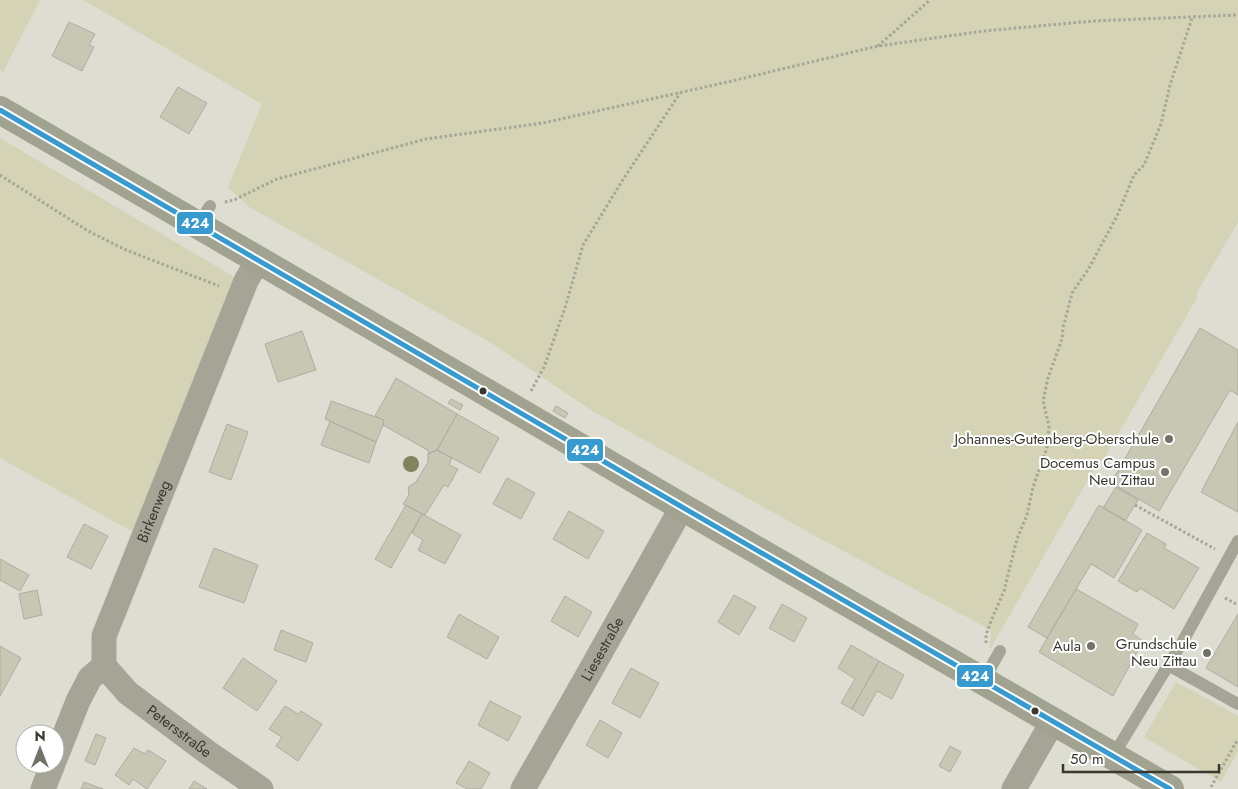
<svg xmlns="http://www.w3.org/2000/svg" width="1238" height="789" font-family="Jost,sans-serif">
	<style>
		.green { fill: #d4d3b5 }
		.building { fill: #c8c7b4; stroke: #adada3 }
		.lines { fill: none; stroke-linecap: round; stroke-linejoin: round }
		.path { stroke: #a5a598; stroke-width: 3; stroke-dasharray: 2.5 2.5; stroke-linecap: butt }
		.service { stroke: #a5a496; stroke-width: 12 }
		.minor { stroke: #a5a496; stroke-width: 25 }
		.secondary { stroke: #a2a291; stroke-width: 28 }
		.bus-1-casing { stroke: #fff; stroke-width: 9 }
		.bus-1 { stroke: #389bd0; stroke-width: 5 }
		.tree { fill: #83825f }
		.bus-dot { fill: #39382f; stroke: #fff; stroke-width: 2 }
		.poi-dot { fill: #727268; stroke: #fff; stroke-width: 2 }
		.labels { text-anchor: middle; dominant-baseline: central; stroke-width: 4; stroke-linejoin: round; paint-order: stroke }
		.poi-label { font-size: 15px; fill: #39382f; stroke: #fff; text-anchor: end }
		.street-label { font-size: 15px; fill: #39382f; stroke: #fff }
		.line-badge { stroke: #fff; stroke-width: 2 }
		.badge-label { font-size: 14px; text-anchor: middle; font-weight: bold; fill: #fff }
	</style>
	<rect width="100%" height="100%" fill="#ddddd1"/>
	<!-- green -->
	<path class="green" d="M0 0H40L3 72 0 70Z
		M83 0H1238V222L1196 294 1198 296 1103 460 1100 459 990 649 991 630 808 532 591 410 490 342 249 207 228 187 262 104Z
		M0 138 236 278 133 532 0 458Z
		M1176 682 1238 716V751L1221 782 1144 737Z"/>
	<!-- building -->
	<path class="building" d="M69 22 95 34 89 45 94 47 82 71 52 56Z
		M178 87 207 103 189 134 160 117Z
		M1200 328 1238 350V395L1230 390 1159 511 1111 483Z
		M302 331 316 370 278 382 265 344Z
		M396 378 457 414 437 450 428 454 429 451 383 425 384 420 375 416Z
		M451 399 463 405 460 410 448 403Z
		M331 401 384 420 383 425 376 442 325 419Z
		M556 406 568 413 565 418 553 411Z
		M457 414 499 438 480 473 437 450Z
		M330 421 376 442 369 463 321 445Z
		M1238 422V512L1201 492Z
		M227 424 248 432 231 480 209 472Z
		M437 450 452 458 449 465 458 469 448 487 444 485 425 515 403 504 409 495 408 487 416 482 428 462V454Z
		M507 478 535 493 521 519 493 504Z
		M1116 487 1138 500 1125 521 1103 508Z
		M406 505 422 514 391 568 375 559Z
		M1099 505 1142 530 1114 578 1091 564 1047 638 1028 627Z
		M569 511 604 531 588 559 553 539Z
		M422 514 461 535 445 564 418 550 423 540 412 533Z
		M84 524 108 536 91 569 67 557Z
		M1147 533 1166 544 1164 548 1199 568 1174 609 1140 588 1137 592 1118 581Z
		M214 548 258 565 244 603 199 587Z
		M0 559 29 575 20 591 0 580Z
		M1076 589 1138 624 1133 634 1143 641 1113 696 1039 652Z
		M37 590 42 615 24 619 19 594Z
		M734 595 756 607 739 635 718 622Z
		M565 596 592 612 578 637 551 621Z
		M782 604 807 618 794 642 769 628Z
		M459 614 499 637 487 659 447 637Z
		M1238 614V687L1206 668Z
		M281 630 313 643 306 662 274 650Z
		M851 645 879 661 852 709 841 703 855 679 838 668Z
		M0 646 21 658 0 696Z
		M243 658 277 681 257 711 223 688Z
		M879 661 904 675 892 699 877 691 863 716 852 709Z
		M631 668 659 683 640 718 612 703Z
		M490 701 521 717 508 741 478 725Z
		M285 706 298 714 301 711 322 724 298 761 276 746 282 737 269 729Z
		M600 720 622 733 608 758 586 745Z
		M96 734 106 738 95 765 85 761Z
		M950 746 961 752 950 772 939 766Z
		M134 748 145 754 148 750 166 761 147 789 133 779 129 785 115 775Z
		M469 761 490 773 481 789H467L456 783Z
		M194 781 207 789H189Z
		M84 782 103 789H81Z"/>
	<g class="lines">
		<!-- path -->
		<path class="path" d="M878 46 930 0
			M0 175 88 231 126 250 219 286
			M225 202 234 200 277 179 426 139 543 123 732 81 878 46 984 31 1093 21 1238 15
			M531 391 544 367 565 308 583 245 624 178 680 93
			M1135 505 1215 549
			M1225 598 1238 605
			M986 643V635L991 621 1004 591 1017 539 1027 515 1033 487 1047 448 1049 426 1043 401 1048 378 1062 339 1063 328 1072 293 1089 268 1117 216 1134 175 1144 165 1161 124 1170 85 1192 18
			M1211 787 1238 739"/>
		<!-- service -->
		<path class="service" d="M198 225 210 206
			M1168 665 1238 704
			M983 681 1000 651
			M1113 756 1183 641 1238 541"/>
		<!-- minor -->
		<g class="minor">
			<path id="s1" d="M104 666 128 693 207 752 261 789"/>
			<path id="s2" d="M55 759 78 701 90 678 104 666V636L246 281 258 260"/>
			<path d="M43 789 53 764"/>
			<path id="s3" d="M523 789 589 673 682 507"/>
			<path d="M1014 789 1053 721"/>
		</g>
		<!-- secondary -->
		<path class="secondary" d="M0 110 472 384 682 507 1170 789"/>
		<defs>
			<path id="bus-1" d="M0 110 682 507 1170 789"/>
		</defs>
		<!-- bus-1 casing -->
		<use href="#bus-1" class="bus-1-casing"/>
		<!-- bus-1 -->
		<use href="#bus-1" class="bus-1"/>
	</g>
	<!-- trees -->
	<circle class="tree" cx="411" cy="464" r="8"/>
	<!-- markers -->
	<g class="bus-dot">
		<circle cx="483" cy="391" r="4.5"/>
		<circle cx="1035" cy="711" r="4.5"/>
	</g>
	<g class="poi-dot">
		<circle cx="1169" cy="439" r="5"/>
		<circle cx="1165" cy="472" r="5"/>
		<circle cx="1091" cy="646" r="5"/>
		<circle cx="1207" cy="653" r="5"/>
	</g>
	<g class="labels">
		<!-- poi labels -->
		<g class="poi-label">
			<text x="1159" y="439">Johannes-Gutenberg-Oberschule</text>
			<text x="1155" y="463">Docemus Campus<tspan x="1155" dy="17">Neu Zittau</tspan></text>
			<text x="1197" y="644">Grundschule<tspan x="1197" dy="17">Neu Zittau</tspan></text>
			<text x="1081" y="646">Aula</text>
		</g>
		<!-- street labels -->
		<g class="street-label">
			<text stroke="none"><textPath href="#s2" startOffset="271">Birkenweg</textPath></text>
			<text stroke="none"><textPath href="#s3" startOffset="161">Liesestraße</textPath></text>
			<text stroke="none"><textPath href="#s1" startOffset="100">Petersstraße</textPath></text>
		</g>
	</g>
	<g class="line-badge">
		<rect x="176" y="211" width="38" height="24" rx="5" fill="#389bd0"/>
		<rect x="566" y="438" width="38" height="24" rx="5" fill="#389bd0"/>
		<rect x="956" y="664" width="38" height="24" rx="5" fill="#389bd0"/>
	</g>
	<g class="badge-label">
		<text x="195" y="228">424</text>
		<text x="585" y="455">424</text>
		<text x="975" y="681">424</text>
	</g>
	<!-- north arrow -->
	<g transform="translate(40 749)"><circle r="24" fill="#ffffff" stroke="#b0afac"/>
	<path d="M0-4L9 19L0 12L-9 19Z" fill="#727268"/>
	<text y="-8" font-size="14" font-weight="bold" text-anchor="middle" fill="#39382f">N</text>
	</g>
	<!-- scale -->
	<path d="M1063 764v8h156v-8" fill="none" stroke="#39382f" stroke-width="2.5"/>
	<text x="1070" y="764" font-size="15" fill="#39382f" stroke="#ffffff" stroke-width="4" paint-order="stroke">50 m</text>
</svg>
